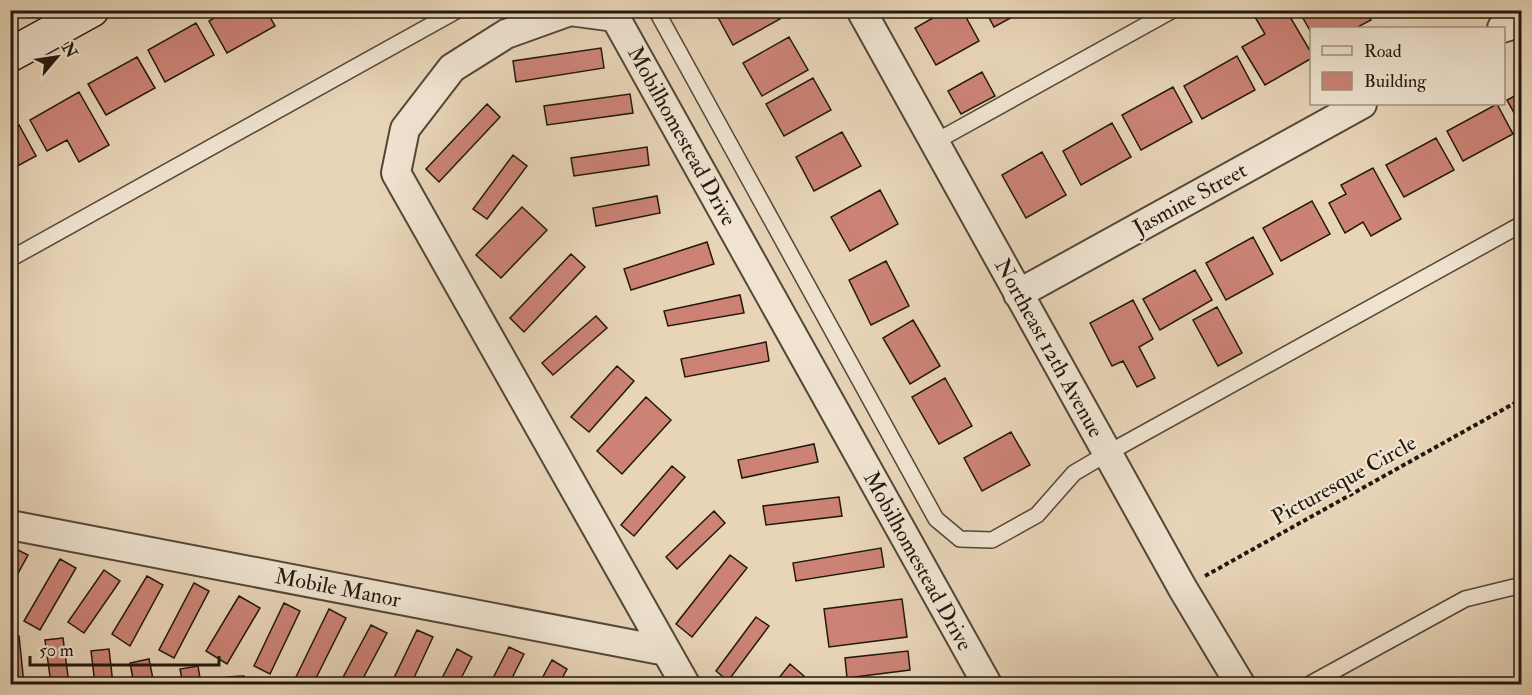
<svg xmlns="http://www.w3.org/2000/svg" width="1532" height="695" font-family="'IM FELL Double Pica',serif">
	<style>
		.building { fill: #cc8376; stroke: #21180e; stroke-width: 1.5 }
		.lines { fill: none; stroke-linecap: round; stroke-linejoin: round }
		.lane-casing { stroke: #534738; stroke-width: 18 }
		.street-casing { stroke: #534738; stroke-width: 32 }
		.secondary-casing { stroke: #21180e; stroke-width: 36 }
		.path { stroke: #21180e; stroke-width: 4; stroke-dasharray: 4.5 3; stroke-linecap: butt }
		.lane { stroke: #f0e4d1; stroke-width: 15 }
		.street { stroke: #f0e4d1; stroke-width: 28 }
		.secondary { stroke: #f0e4d1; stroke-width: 33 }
		.labels { text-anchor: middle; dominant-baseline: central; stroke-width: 4.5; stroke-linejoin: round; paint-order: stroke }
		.street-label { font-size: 22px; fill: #21180e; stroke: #f0e4d1 }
	</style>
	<rect width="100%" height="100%" fill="#e8d5b8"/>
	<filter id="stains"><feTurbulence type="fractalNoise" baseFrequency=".00333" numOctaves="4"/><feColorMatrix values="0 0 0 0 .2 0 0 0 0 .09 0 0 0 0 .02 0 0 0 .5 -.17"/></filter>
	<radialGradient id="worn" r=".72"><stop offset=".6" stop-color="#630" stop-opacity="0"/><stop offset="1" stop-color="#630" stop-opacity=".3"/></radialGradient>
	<!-- building -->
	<path class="building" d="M227 10H266L275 26 227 53 209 21Z
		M714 10H775L780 19 733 45Z
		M947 10H962L979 41 936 65 915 28Z
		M985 10H1025L994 27Z
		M1267 10H1286L1312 54V58L1265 85 1242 47 1265 34 1255 17Z
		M1304 10H1365L1371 20 1356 28H1312V34L1300 13Z
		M196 23 214 55 165 82 148 50Z
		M789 37 808 70 762 96 743 63Z
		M601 48 604 68 516 82 513 61Z
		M1237 56 1255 90 1202 119 1184 86Z
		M137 57 155 88 106 115 88 84Z
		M982 72 995 96 961 114 948 91Z
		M813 78 831 110 784 136 766 104Z
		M1173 87 1192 122 1141 150 1122 115Z
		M79 92 109 145 79 162 67 140 47 151 30 120Z
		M1522 92V127L1507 100Z
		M630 94 633 113 547 125 544 106Z
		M487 104 500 117 439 182 426 169Z
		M1497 104 1513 134 1463 161 1447 131Z
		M1112 123 1131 157 1081 185 1063 151Z
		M19 125 36 156 10 170V130Z
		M842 132 861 166 814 191 796 157Z
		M1436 138 1454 170 1404 197 1386 165Z
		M647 147 649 165 574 176 571 158Z
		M1042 152 1066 195 1026 218 1002 175Z
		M513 155 527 166 487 219 473 209Z
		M1373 168 1401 219 1371 236 1363 222 1345 233 1329 203 1346 194 1341 185Z
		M880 190 898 224 850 251 831 217Z
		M657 196 660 213 596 226 593 208Z
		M1312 201 1330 234 1281 261 1263 228Z
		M522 207 547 230 501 278 476 255Z
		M1253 237 1273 274 1226 300 1206 263Z
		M707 242 714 264 631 290 624 269Z
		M571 254 585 267 524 332 510 318Z
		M886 261 909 306 871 325 849 280Z
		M1195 270 1212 300 1160 330 1143 299Z
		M740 295 744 313 668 326 664 311Z
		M1133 300 1153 339 1139 347 1155 378 1137 387 1123 361 1112 366 1090 323Z
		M1217 307 1242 353 1218 366 1193 320Z
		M596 316 607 328 553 375 542 363Z
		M913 320 940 366 910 384 883 338Z
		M766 342 769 361 685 377 681 359Z
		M617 366 634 381 589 432 571 417Z
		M945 378 972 426 939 444 912 397Z
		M646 397 671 420 622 474 597 451Z
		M1011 432 1030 465 982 491 964 458Z
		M814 444 818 462 742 478 738 460Z
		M672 466 685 477 634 536 621 525Z
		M839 497 842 516 766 525 763 506Z
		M714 511 725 523 677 569 666 557Z
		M12 547 28 555 10 588V550Z
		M881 548 884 567 796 581 793 563Z
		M730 555 747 568 692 637 676 624Z
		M60 559 76 568 40 630 24 621Z
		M104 570 120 581 84 633 68 622Z
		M147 576 163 585 130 646 112 634Z
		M194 583 209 591 174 658 159 650Z
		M239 596 260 608 227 664 206 651Z
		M902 599 907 637 829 647 824 609Z
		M284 603 300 611 270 674 254 666Z
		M329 609 346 618 313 684H302L294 681Z
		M756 617 769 626 728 681 716 671Z
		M371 625 387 633 360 684H342L340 683Z
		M417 630 433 637 411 684H391Z
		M19 636 24 684H10V637Z
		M63 638 69 684H51L45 640Z
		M509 647 524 654 509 684H490Z
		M109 649 113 684H95L91 651Z
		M457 649 472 657 458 684H439Z
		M908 651 910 670 847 678 845 658Z
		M149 659 154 684H134L130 663Z
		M552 660 567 669 559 684H539Z
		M790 664 804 676 797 684H774Z
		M198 666 201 684H183L180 669Z
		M244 676 245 684H228L227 677Z"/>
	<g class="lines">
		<defs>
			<path id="lane" d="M656 10 936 519 960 539 992 540 1037 515 1074 473 1108 453 1522 224
				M933 143 1173 10
				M10 259 458 10
				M1310 684 1465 599 1522 585"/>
			<path id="street" d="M861 10 1183 589 1240 684
				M1502 28 1522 22
				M1018 294 1362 104
				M10 525 666 651
				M685 684 396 173 405 129 452 68 506 34 570 11 615 17 987 684"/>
			<path id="secondary" d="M10 55 92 10"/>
		</defs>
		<!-- lane casing -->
		<use href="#lane" class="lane-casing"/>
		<!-- street casing -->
		<use href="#street" class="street-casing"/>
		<!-- secondary casing -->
		<use href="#secondary" class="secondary-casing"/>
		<!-- path -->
		<path class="path" d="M1205 576 1522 399"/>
		<!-- lane -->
		<use href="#lane" class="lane"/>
		<!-- street -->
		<use href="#street" class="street"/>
		<!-- secondary -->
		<use href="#secondary" class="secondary"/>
	</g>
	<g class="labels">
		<!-- street labels -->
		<g class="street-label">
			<text transform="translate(682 136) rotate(61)">Mobilhomestead Drive</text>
			<text transform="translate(1190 199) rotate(-29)">Jasmine Street</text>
			<text transform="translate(1049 348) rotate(61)">Northeast 12th Avenue</text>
			<text transform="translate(1344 480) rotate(-29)">Picturesque Circle</text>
			<text transform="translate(918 561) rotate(61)">Mobilhomestead Drive</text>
			<text transform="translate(338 588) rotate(11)">Mobile Manor</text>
		</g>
	</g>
	<!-- margin -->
	<rect width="1532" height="695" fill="none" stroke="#e8d5b8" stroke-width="36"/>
	<rect x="12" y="12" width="1508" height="671" fill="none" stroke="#21180e" stroke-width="3"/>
	<rect x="18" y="18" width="1496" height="659" fill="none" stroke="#21180e" stroke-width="1.5"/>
	<!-- legend -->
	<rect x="1310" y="27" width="195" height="78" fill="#f0e4d1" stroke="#9d9283" stroke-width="1.5"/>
	<rect x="1322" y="46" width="30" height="9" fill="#f0e4d1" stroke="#9d9283" stroke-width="1.5"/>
	<text x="1364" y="57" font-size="18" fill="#21180e">Road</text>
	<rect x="1322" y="72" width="30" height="18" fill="#cc8376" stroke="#9d9283" stroke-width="1.5"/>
	<text x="1364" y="87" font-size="18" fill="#21180e">Building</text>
	<!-- north arrow -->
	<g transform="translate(57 57) rotate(61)" stroke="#f0e4d1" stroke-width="4.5" paint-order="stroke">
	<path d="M0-4.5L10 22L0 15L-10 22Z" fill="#21180e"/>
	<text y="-9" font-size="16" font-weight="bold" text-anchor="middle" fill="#21180e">N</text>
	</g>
	<!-- scale -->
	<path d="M30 656v9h189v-9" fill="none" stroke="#21180e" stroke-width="3"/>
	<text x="39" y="656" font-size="18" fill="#21180e" stroke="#f0e4d1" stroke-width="4.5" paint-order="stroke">50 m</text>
	<rect width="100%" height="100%" filter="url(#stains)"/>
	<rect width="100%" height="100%" fill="url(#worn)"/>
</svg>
